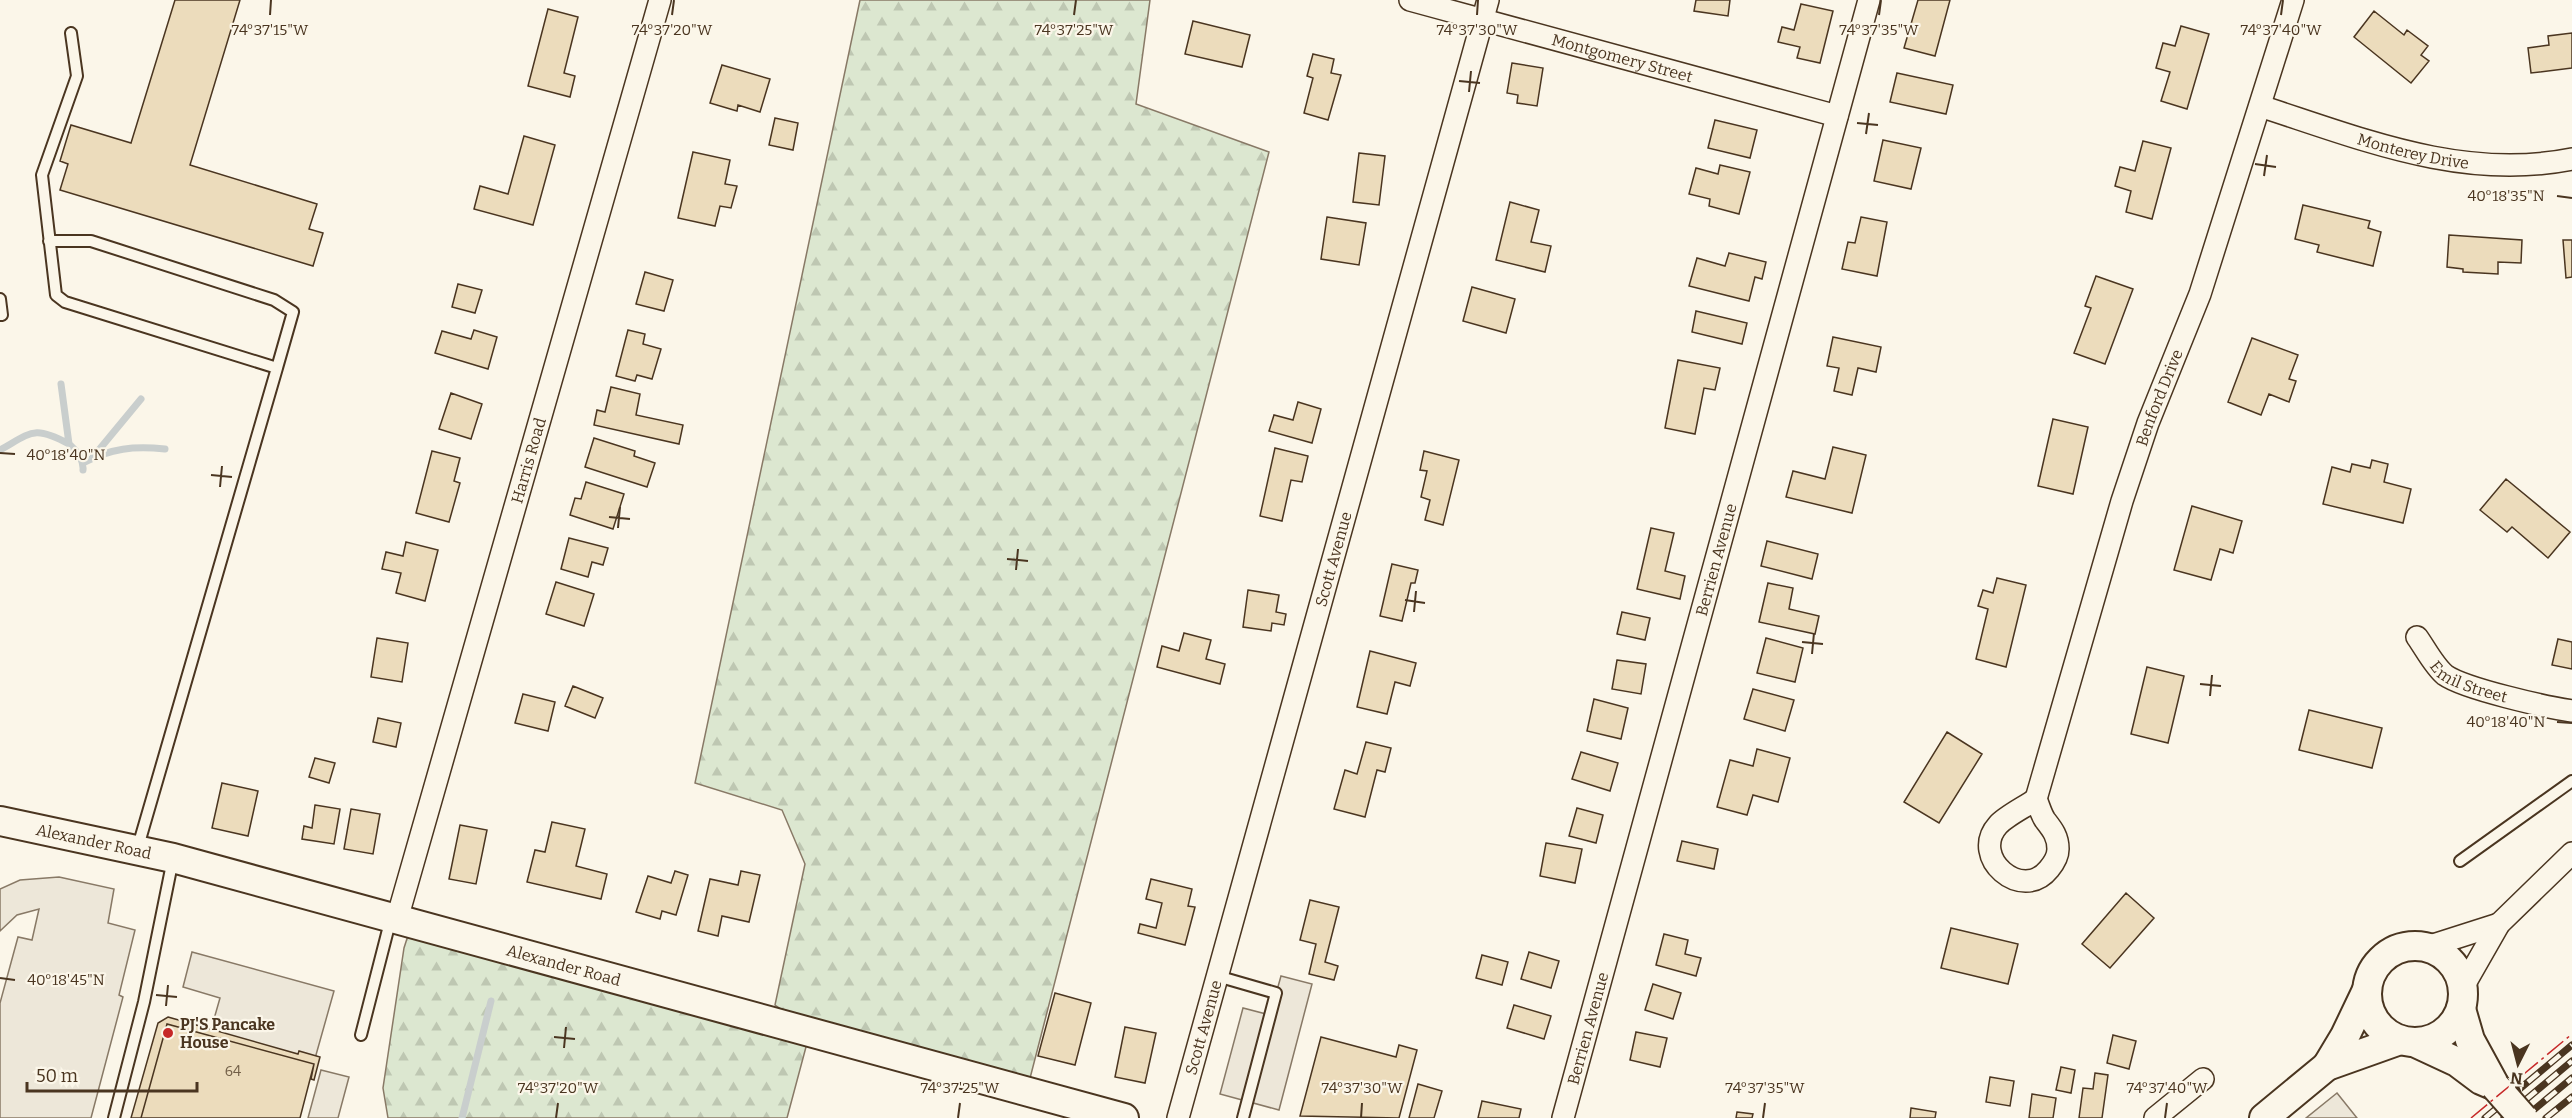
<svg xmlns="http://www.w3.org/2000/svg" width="2572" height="1118" font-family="Bitter,serif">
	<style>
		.forest { fill: url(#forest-firs); stroke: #887966; stroke-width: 1.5 }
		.parking { fill: #ede7d9; stroke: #887966; stroke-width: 1.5 }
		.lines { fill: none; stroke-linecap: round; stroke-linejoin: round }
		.stream { stroke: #c9cecd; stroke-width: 7 }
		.building { fill: #ecdcbc; stroke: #4a3520; stroke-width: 1.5 }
		.lane-casing { stroke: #4a3520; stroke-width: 14 }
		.street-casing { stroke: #4a3520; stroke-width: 24 }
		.secondary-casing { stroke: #4a3520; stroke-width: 32 }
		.lane { stroke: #fbf6e9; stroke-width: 10 }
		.street { stroke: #fbf6e9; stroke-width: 21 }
		.secondary { stroke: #fbf6e9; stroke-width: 28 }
		.rail-casing { stroke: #4a3520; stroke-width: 7 }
		.rail { stroke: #fbf6e9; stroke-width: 4.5; stroke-dasharray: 14; stroke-linecap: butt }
		.secondary-bridge-casing { stroke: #4a3520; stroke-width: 32; stroke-linecap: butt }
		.secondary-bridge { stroke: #fbf6e9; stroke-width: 28 }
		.power { stroke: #c62828; stroke-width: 1.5; stroke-dasharray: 21 4.5 3 4.5; stroke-linecap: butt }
		.ticks { fill: none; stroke: #4a3520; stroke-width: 2 }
		.poi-dot { fill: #c62828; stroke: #fbf6e9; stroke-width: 2 }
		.labels { text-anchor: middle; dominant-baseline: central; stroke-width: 4.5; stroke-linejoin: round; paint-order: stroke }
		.number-label { font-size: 14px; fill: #725f47 }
		.street-label { font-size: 16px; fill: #4a3520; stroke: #fbf6e9 }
		.poi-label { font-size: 16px; font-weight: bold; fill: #4a3520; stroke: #fbf6e9; text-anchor: start }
		.ticks-label { font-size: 15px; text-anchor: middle; fill: #4a3520; stroke: #fbf6e9; stroke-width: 4.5; stroke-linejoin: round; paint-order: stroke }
	</style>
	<defs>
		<pattern id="forest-firs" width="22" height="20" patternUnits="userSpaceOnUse" patternTransform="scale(1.5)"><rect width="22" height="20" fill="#dce7d0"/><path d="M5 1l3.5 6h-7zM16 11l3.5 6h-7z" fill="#bec7b2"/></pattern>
	</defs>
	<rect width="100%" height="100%" fill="#fbf6e9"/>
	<!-- forest -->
	<path class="forest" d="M860 0H1150L1136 104 1269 152 1028 1086 804 1025 775 1005 805 864 782 810 695 783Z
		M412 923 810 1032 787 1118H388L383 1088 404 948Z"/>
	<!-- parking -->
	<path class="parking" d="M59 877 114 889 108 923 135 930 119 995 123 997 91 1118H0V1003L18 937 32 940 39 909 17 915 0 931V889L20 880Z
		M192 952 334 991 314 1062 210 1033 220 998 183 987Z
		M1281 976 1312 984 1279 1110 1220 1094 1243 1008 1270 1015Z
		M321 1070 349 1077 338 1118H308Z
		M2337 1093 2357 1118H2306Z"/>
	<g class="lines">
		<!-- stream -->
		<path class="stream" d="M61 384 69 444C77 451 84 459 83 470
			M0 450C32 432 34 425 69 444
			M93 457 141 399
			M83 463C111 448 134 446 165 449
			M462 1118 491 1001"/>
	</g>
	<!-- building -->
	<path class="building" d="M175 0H240L190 165 317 204 309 229 323 233 313 266 60 190 68 164 60 161 71 125 131 143Z
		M1696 0H1730L1728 16 1694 11Z
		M1918 0H1950L1935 56 1904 48Z
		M1801 4 1833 11 1820 63 1797 58 1800 47 1778 42 1782 27 1794 30Z
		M548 9 578 17 564 73 575 76 570 97 528 86Z
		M2374 11 2404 35 2407 30 2428 46 2421 55 2429 61 2411 83 2354 37Z
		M1193 21 1250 35 1242 67 1185 54Z
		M2181 26 2209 34 2187 109 2161 101 2170 72 2156 68 2163 43 2175 46Z
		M2572 33V68L2531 73 2528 48 2549 45 2548 36Z
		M1313 54 1334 59 1331 73 1341 75 1328 120 1304 113 1313 78 1307 76Z
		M1512 63 1543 68 1537 106 1517 103 1518 95 1507 93Z
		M722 65 770 79 760 112 738 105 737 111 710 103Z
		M1897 73 1953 85 1946 114 1890 102Z
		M775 118 798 123 793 150 769 145Z
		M1715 120 1757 130 1750 158 1708 148Z
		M524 136 555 145 533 225 474 209 480 186 508 194Z
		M1883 140 1921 148 1911 189 1874 181Z
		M2143 141 2171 148 2152 219 2126 212 2131 191 2115 186 2120 167 2135 171Z
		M693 152 730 160 725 184 737 186 731 208 720 206 715 226 678 218Z
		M1359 153 1385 156 1379 205 1353 202Z
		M1720 165 1750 172 1739 214 1709 206 1710 199 1689 194 1696 168 1718 174Z
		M1510 202 1539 210 1531 242 1551 246 1545 272 1496 260Z
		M2303 205 2370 221 2368 228 2381 232 2373 266 2317 252 2319 245 2295 239Z
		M1327 217 1366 223 1359 265 1321 259Z
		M1861 217 1887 222 1877 276 1842 269 1848 242 1855 243Z
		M2449 235 2522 240 2521 263 2498 262V274L2463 272V269L2447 267Z
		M2563 240H2572V277L2566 278Z
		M1729 253 1766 262 1762 279 1755 277 1749 301 1689 286 1697 258 1725 266Z
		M645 272 673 280 664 311 636 304Z
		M2096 276 2133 289 2105 364 2074 353 2091 308 2085 306Z
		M458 284 482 290 475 313 452 307Z
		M1472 287 1515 299 1506 333 1463 321Z
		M1696 311 1747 323 1742 344 1692 332Z
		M474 330 497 337 488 369 435 353 442 331 471 339Z
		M628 330 645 334 643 344 661 349 652 379 637 375 635 381 616 376Z
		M1833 337 1881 347 1876 372 1858 368 1852 395 1834 391 1839 368 1827 366Z
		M2252 338 2298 355 2289 379 2296 381 2289 402 2269 394 2261 415 2228 402Z
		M1678 360 1720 368 1715 390 1704 388 1695 434 1665 428Z
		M611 387 640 394 636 415 683 425 679 444 594 425 597 410 605 412Z
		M451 393 482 404 471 439 439 429Z
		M1298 402 1321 409 1312 443 1269 431 1274 415 1293 420Z
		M2053 419 2088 427 2073 494 2038 486Z
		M594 438 635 451 634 456 655 463 647 487 585 467Z
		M1833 447 1866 455 1852 513 1786 497 1793 471 1825 479Z
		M1275 448 1308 456 1302 482 1291 480 1282 521 1260 516Z
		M432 451 460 458 454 481 460 483 449 522 416 513Z
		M1424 451 1459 460 1443 525 1425 520 1430 500 1421 497 1427 471 1420 470Z
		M2372 460 2388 464 2384 482 2411 489 2403 523 2323 504 2332 467 2350 472 2352 464 2370 468Z
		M2506 479 2570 532 2548 558 2512 527 2507 532 2480 510Z
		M586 482 624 494 613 529 570 515 575 498 581 499Z
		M2192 506 2242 521 2233 553 2220 549 2211 580 2174 570Z
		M1651 528 1674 533 1665 571 1685 576 1680 599 1637 589Z
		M569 538 608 548 603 565 592 562 588 577 561 569Z
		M1767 541 1818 554 1812 579 1761 566Z
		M406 542 438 550 425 601 396 593 401 573 382 569 386 552 403 556Z
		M1392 564 1418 570 1415 583H1411L1402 621 1380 616Z
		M1997 578 2026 585 2006 667 1976 659 1988 609 1978 606 1983 590 1993 593Z
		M556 582 594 594 584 626 546 614Z
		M1768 583 1793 588 1789 609 1819 616 1815 634 1759 622Z
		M1248 590 1279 595 1276 612 1286 614 1284 625 1272 623 1271 631 1243 627Z
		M1622 612 1650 618 1645 640 1617 634Z
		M1184 633 1211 640 1206 659 1225 664 1220 684 1157 667 1162 646 1179 651Z
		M377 638 408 643 402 682 371 677Z
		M1766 638 1803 648 1795 682 1757 673Z
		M2558 639 2572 642V669L2552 665Z
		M1370 651 1416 663 1410 686 1395 682 1387 714 1357 707Z
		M1617 660 1646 664 1641 694 1612 689Z
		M2147 667 2184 676 2168 743 2131 734Z
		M573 686 603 698 595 718 565 706Z
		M1753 689 1794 700 1785 731 1744 719Z
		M523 694 555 702 548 731 515 723Z
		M1594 699 1628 708 1621 739 1587 731Z
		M2309 710 2382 728 2372 768 2299 750Z
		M378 718 401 723 396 747 373 742Z
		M1947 732 1982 754 1939 823 1904 802Z
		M1366 742 1391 748 1385 772 1377 770 1365 817 1334 809 1345 770 1357 774Z
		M1757 749 1790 758 1778 802 1753 795 1747 815 1717 807 1730 760 1753 766Z
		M1581 752 1618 763 1610 791 1572 779Z
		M315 758 335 763 329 783 309 777Z
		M222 783 258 791 248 836 212 828Z
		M315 805 340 809 334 844 302 839 304 826 312 828Z
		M1577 808 1603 815 1596 843 1569 836Z
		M351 809 380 814 373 854 344 849Z
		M552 822 585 829 576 866 607 874 601 899 527 882 535 850 545 852Z
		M460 825 487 830 476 884 449 879Z
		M1682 841 1718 849 1714 869 1677 861Z
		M1546 843 1582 849 1575 883 1540 876Z
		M675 871 688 875 676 915 662 911 660 919 636 912 648 876 671 883Z
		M741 871 760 875 749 922 722 916 718 936 698 931 710 879 738 885Z
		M1151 879 1192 889 1188 906 1195 907 1185 945 1138 933 1140 924 1156 928 1162 903 1146 899Z
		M2126 893 2154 918 2110 968 2082 944Z
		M1310 900 1339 907 1325 962 1338 966 1334 980 1309 974 1316 944 1300 940Z
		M1951 928 2018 944 2008 984 1941 968Z
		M1664 934 1688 940 1685 954 1701 958 1696 976 1656 965Z
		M1529 952 1559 961 1551 988 1521 979Z
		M1482 955 1508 962 1502 985 1476 978Z
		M1653 984 1681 993 1673 1019 1645 1010Z
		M1055 993 1091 1003 1075 1065 1038 1056Z
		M1514 1005 1551 1016 1544 1039 1507 1028Z
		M168 1017 298 1054 299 1051 320 1057 314 1080 311 1079 314 1064 167 1024 141 1118H131L158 1023Z
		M167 1024 314 1064 300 1118H141Z
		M1125 1027 1156 1033 1145 1083 1115 1077Z
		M1636 1032 1667 1038 1660 1067 1630 1060Z
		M2113 1035 2136 1041 2129 1069 2107 1063Z
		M1321 1037 1396 1057 1399 1045 1417 1050 1399 1118 1300 1116Z
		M2061 1067 2075 1070 2071 1093 2056 1090Z
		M2095 1073 2108 1075 2102 1118H2079L2083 1088 2093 1089Z
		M1990 1077 2014 1081 2010 1106 1986 1102Z
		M1418 1084 1442 1091 1434 1118H1409Z
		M2032 1094 2056 1098 2053 1118H2029Z
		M1482 1101 1521 1109 1519 1118H1478Z
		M1911 1108 1936 1112 1935 1118H1910Z
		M1737 1112 1753 1114 1752 1118H1736Z"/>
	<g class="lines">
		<defs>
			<path id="lane" d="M71 33 77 76 42 175 56 295 65 302 277 368 137 850
				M49 241H91L274 300 293 312 277 368
				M0 299 2 315H0
				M2460 861 2572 781
				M1217 976 1276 993 1243 1118
				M361 1035 391 918
				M114 1118 144 1002 173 859"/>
			<g id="street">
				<path id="s1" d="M1410 0 1837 116"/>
				<path id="s2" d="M2260 106C2362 139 2463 181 2572 159"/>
				<path id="s3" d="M2417 637C2425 648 2434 666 2445 675 2465 689 2546 707 2572 711"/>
				<path id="s4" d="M2036 799 2122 501 2148 423 2200 294 2293 0"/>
				<path d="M2036 799C2039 806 2041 814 2045 820 2052 829 2058 836 2058 849 2058 857 2054 863 2049 869 2022 903 1969 857 1998 825 2006 816 2025 807 2036 799Z"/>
				<path id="s5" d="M397 919 660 0"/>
				<path d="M2427 947 2499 924"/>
				<path d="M2463 987 2499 924 2572 853"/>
				<path id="s6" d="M1178 1118 1488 0"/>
				<path id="s7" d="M1563 1118 1869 0"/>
				<path d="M2155 1118 2203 1079"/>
			</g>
			<g id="secondary">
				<path id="s8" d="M0 821 173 858 1124 1118"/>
				<circle cx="2415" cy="994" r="48"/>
				<path d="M2461 1009 2470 1040 2494 1084"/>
				<path d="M2414 1042 2457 1062 2481 1080 2495 1086"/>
				<path d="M2327 1066 2345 1036 2367 990"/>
				<path d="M2264 1118 2327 1066 2400 1040"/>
			</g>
		</defs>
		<!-- lane casing -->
		<use href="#lane" class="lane-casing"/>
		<!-- street casing -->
		<use href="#street" class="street-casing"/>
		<!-- secondary casing -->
		<use href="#secondary" class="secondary-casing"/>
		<!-- lane -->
		<use href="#lane" class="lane"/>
		<!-- street -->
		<use href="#street" class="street"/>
		<!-- secondary -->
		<use href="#secondary" class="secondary"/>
		<defs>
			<path id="rail" d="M2485 1118 2572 1045
				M2504 1118 2572 1061
				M2524 1118 2572 1078
				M2546 1118 2572 1097"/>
		</defs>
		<!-- rail casing -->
		<use href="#rail" class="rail-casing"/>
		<!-- rail -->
		<use href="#rail" class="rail"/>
		<defs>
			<path id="secondary-bridge" d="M2495 1086 2523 1118"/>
		</defs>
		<!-- secondary-bridge casing -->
		<use href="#secondary-bridge" class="secondary-bridge-casing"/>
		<!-- secondary-bridge -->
		<use href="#secondary-bridge" class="secondary-bridge"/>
		<!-- power -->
		<path class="power" d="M2471 1118 2572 1034"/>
	</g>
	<!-- ticks -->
	<path class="ticks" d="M270 15 271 0M672 15 674 0M1074 15 1076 0M1477 15 1478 0M1879 15 1881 0M2281 15 2283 0M1459 81 1480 83M1469 92 1471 71M1857 123 1878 125M1866 134 1869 113M2255 164 2276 167M2264 176 2267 155M2557 196 2572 198M0 453 15 454M211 475 232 477M220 487 222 466M609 517 630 519M618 528 620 507M1007 559 1028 561M1016 570 1018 549M1405 600 1425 603M1414 612 1416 591M1802 642 1823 644M1812 654 1814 633M2200 684 2221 686M2210 696 2212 675M2557 722 2572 723M0 978 15 980M156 995 177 997M166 1006 168 985M554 1037 575 1039M564 1048 566 1027M556 1118 558 1103M958 1118 960 1103M1361 1118 1362 1103M1763 1118 1765 1103M2165 1118 2167 1103"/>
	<!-- markers -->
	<circle class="poi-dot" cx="168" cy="1033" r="6"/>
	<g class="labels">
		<!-- number labels -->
		<g class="number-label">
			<text x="233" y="1071">64</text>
		</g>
		<!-- street labels -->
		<g class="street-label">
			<text stroke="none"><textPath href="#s1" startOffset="220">Montgomery Street</textPath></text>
			<text stroke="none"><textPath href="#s2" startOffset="160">Monterey Drive</textPath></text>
			<text stroke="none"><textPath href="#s4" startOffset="420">Benford Drive</textPath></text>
			<text stroke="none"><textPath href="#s5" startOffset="477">Harris Road</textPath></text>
			<text stroke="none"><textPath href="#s6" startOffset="580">Scott Avenue</textPath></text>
			<text stroke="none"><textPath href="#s7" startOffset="579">Berrien Avenue</textPath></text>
			<text stroke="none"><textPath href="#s3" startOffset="72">Emil Street</textPath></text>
			<text stroke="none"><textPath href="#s8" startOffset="96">Alexander Road</textPath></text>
			<text stroke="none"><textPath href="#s8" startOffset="582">Alexander Road</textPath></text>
			<text stroke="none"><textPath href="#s6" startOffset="94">Scott Avenue</textPath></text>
			<text stroke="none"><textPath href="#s7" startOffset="93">Berrien Avenue</textPath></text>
		</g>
		<!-- poi labels -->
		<g class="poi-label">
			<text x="180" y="1024">PJ'S Pancake<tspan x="180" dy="18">House</tspan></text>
		</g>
	</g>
	<g class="ticks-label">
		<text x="270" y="35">74°37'15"W</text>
		<text x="672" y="35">74°37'20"W</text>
		<text x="1074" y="35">74°37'25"W</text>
		<text x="1477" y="35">74°37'30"W</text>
		<text x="1879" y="35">74°37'35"W</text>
		<text x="2281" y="35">74°37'40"W</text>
		<text x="2506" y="201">40°18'35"N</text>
		<text x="66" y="460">40°18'40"N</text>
		<text x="2506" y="727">40°18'40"N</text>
		<text x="66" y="985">40°18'45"N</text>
		<text x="558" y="1093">74°37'20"W</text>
		<text x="960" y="1093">74°37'25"W</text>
		<text x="1362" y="1093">74°37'30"W</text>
		<text x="1765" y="1093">74°37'35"W</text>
		<text x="2167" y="1093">74°37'40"W</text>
	</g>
	<!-- north arrow -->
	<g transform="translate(2518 1064) rotate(186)" stroke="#fbf6e9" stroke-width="4.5" paint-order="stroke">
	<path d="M0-4.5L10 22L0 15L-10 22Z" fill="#4a3520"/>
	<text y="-9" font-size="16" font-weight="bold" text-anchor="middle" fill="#4a3520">N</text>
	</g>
	<!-- scale -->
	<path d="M27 1082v9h170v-9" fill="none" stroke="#4a3520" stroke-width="3"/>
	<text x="36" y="1082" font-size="18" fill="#4a3520" stroke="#fbf6e9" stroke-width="4.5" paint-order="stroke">50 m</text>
</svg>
